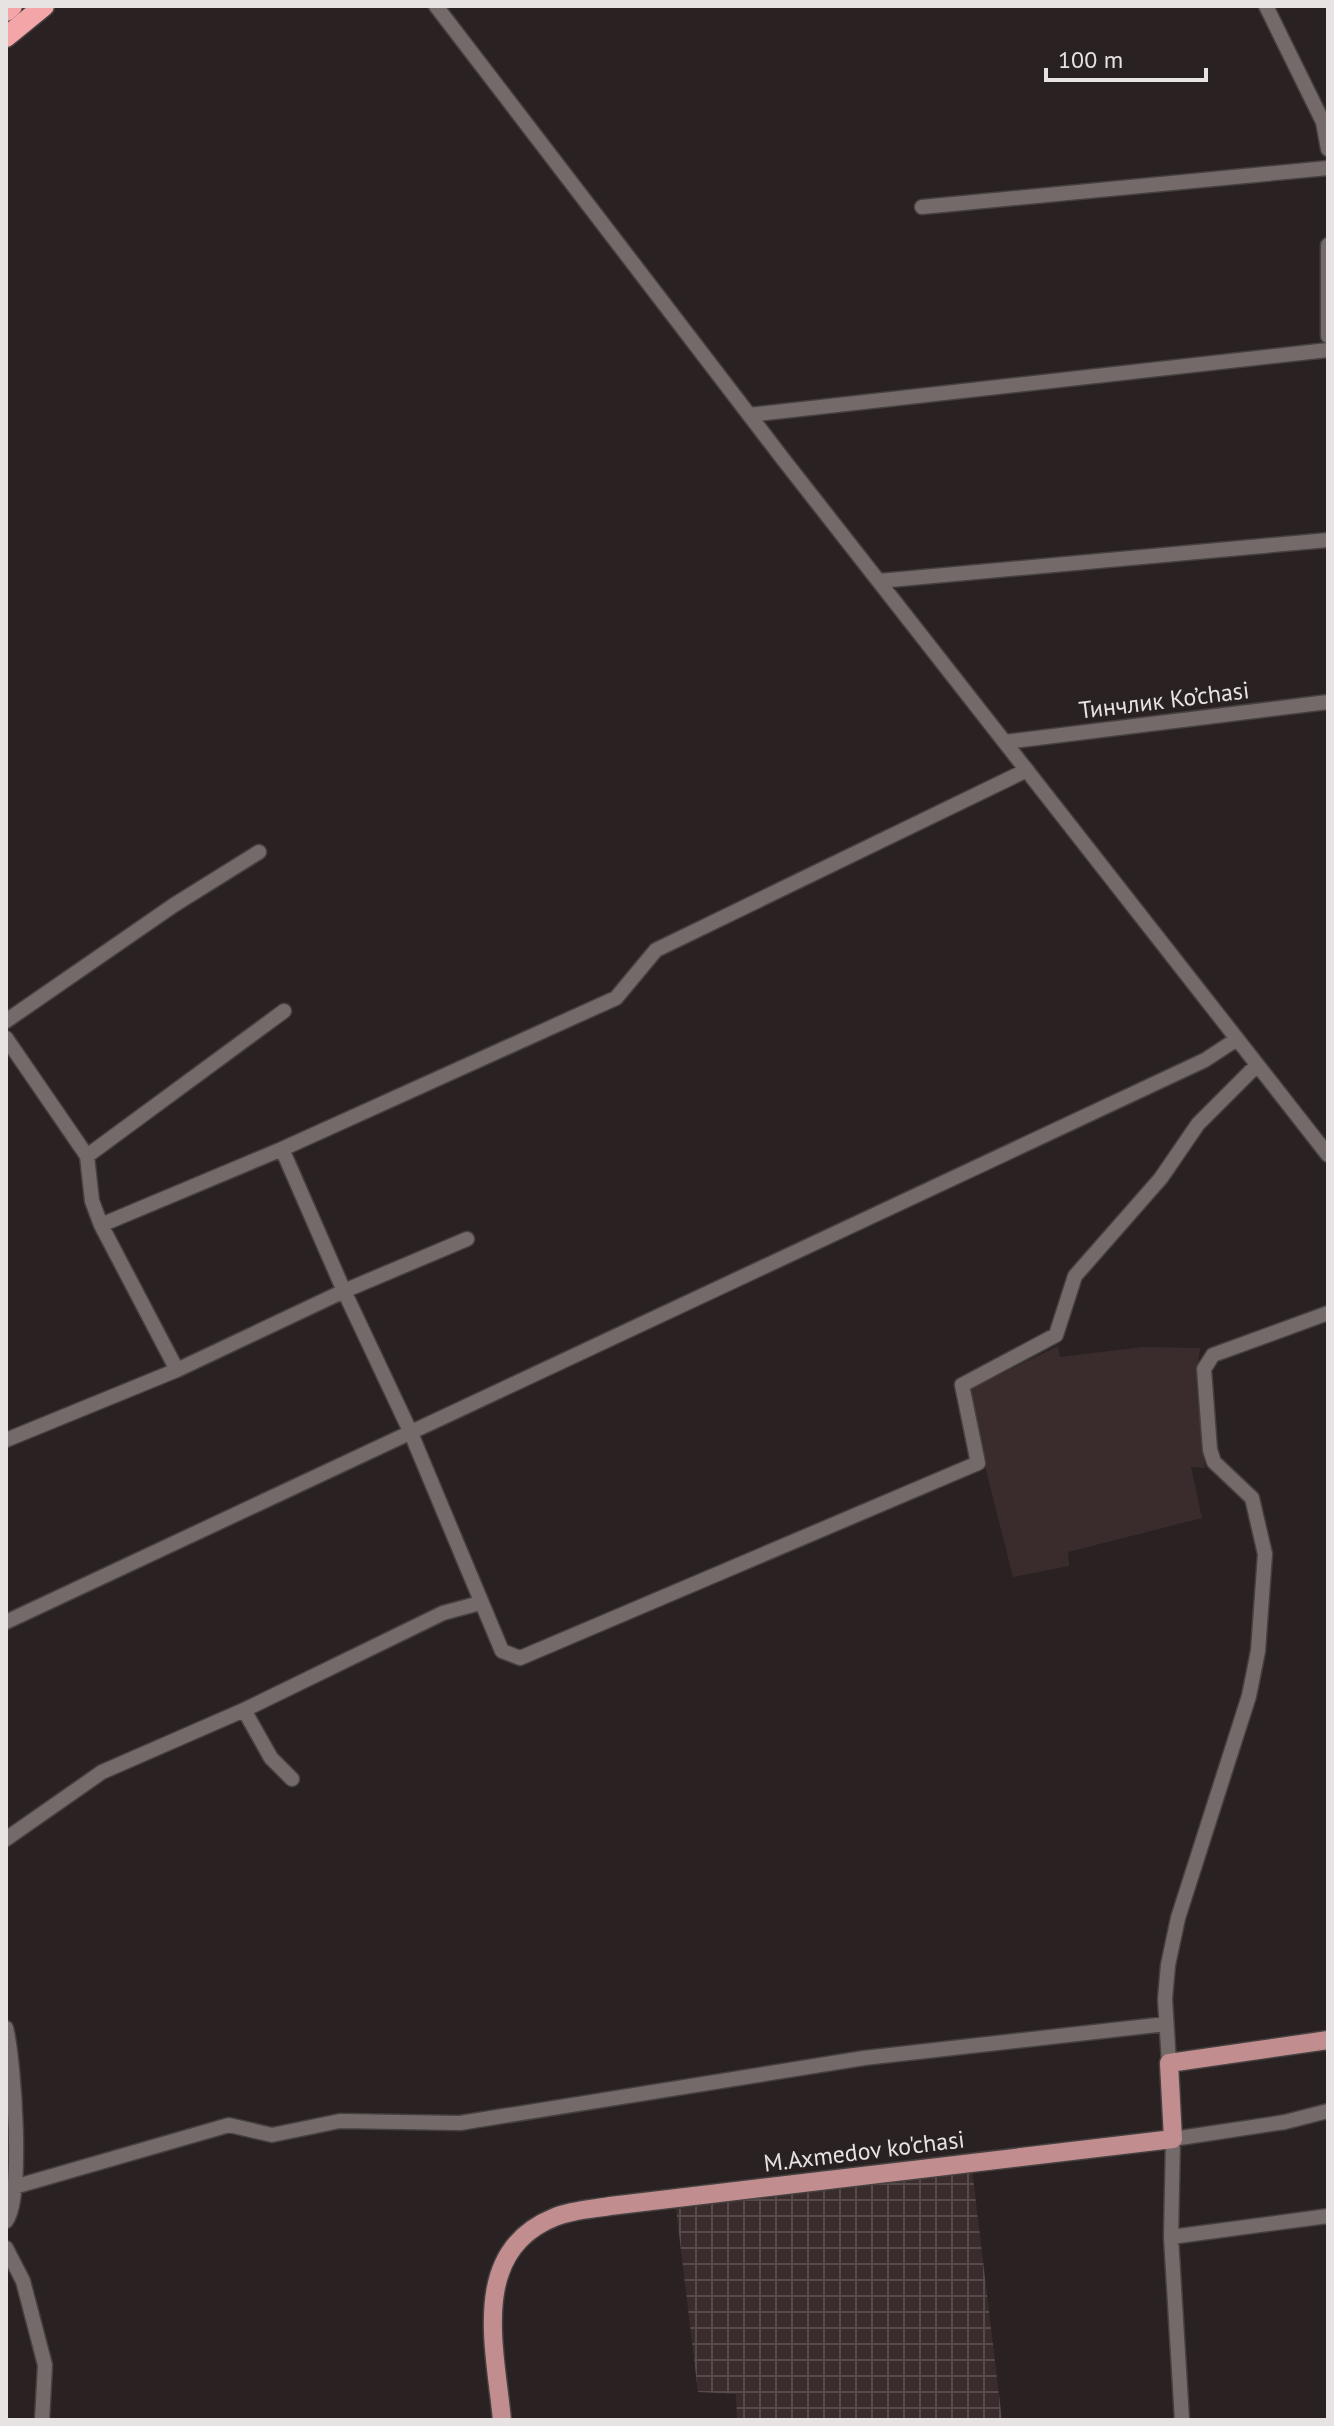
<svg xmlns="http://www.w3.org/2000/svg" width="1334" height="2426" font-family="'PT Sans',sans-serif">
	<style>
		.built { fill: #3a2c2c }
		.industrial { fill: url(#industrial-grid) }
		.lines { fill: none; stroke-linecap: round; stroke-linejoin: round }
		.minor-casing { stroke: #464040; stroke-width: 17 }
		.major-casing { stroke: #464040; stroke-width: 21 }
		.highway-casing { stroke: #464040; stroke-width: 23 }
		.minor { stroke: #746a6a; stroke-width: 14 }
		.major { stroke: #c18d8f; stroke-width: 18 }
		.highway { stroke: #f4a5a8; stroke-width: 20 }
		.labels { text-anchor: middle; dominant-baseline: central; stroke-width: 6; stroke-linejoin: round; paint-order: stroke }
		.street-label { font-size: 24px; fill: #e8e3e3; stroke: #2a2222 }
	</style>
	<defs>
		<pattern id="industrial-grid" width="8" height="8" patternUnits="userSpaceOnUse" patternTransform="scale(2)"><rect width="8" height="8" fill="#3a2c2c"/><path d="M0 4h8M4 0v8" fill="none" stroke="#564a4a"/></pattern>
	</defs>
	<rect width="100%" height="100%" fill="#2a2222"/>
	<!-- built -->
	<path class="built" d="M1058 1346 1060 1357 1143 1347 1200 1348 1196 1380 1205 1468 1191 1467 1202 1518 1068 1552 1069 1566 1013 1577 966 1391Z"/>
	<!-- industrial -->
	<path class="industrial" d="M972 2169 1002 2420H737L736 2394 698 2392 676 2209Z"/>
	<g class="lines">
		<defs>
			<path id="minor" d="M436 6 783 459 1328 1155
				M1266 6 1323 122 1328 149
				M922 207 1328 168
				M1328 245V336
				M749 415 1328 350
				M879 581 1328 540
				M1005 742 1328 702
				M6 1021 174 905 259 852
				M6 1038 87 1156
				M101 1225 282 1149
				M467 1239 344 1291 410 1431 502 1651 520 1658 978 1463 962 1385 1056 1335 1075 1276 1161 1178 1198 1124 1257 1065
				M177 1370 101 1225 92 1201 87 1156 284 1011
				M6 1440 177 1370 344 1291 282 1149 616 998 656 950 1027 770
				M6 1622 1205 1060 1237 1039
				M244 1710 271 1758 292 1779
				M6 1839 102 1772 244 1710 443 1613 480 1603
				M6 2028C14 2059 24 2199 6 2221
				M1169 2063 1165 1999 1168 1965 1178 1918 1249 1696 1258 1651 1265 1554 1252 1498 1214 1462 1210 1450 1204 1369 1213 1355 1328 1313
				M14 2187 229 2125 272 2135 340 2121 460 2123 864 2058 1166 2024
				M1171 2237 1328 2216
				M6 2248 23 2281 45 2365 42 2420
				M1182 2420 1171 2237 1173 2139 1285 2122 1328 2111"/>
			<path id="major" d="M502 2420C495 2347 469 2251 555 2217 572 2210 592 2209 610 2206L1173 2139 1169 2063 1328 2040"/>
			<path id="highway" d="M6 11 12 6
				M6 37 44 6"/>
		</defs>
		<!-- minor casing -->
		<use href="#minor" class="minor-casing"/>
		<!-- major casing -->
		<use href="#major" class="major-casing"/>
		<!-- highway casing -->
		<use href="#highway" class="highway-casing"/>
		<!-- minor -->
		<use href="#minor" class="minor"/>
		<!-- major -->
		<use href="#major" class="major"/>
		<!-- highway -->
		<use href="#highway" class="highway"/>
	</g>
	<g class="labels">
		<!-- street labels -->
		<g class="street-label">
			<text transform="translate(1164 700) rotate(-7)">Тинчлик Ko’chasi</text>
			<text transform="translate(864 2151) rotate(-7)">M.Axmedov ko'chasi</text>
		</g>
	</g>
	<!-- border -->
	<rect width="1334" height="2426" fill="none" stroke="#e8e3e3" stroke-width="16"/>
	<!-- scale -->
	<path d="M1046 68v12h160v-12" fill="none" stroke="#e8e3e3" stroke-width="4"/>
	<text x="1058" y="68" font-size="24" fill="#e8e3e3" stroke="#2a2222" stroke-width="6" paint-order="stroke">100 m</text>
</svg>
